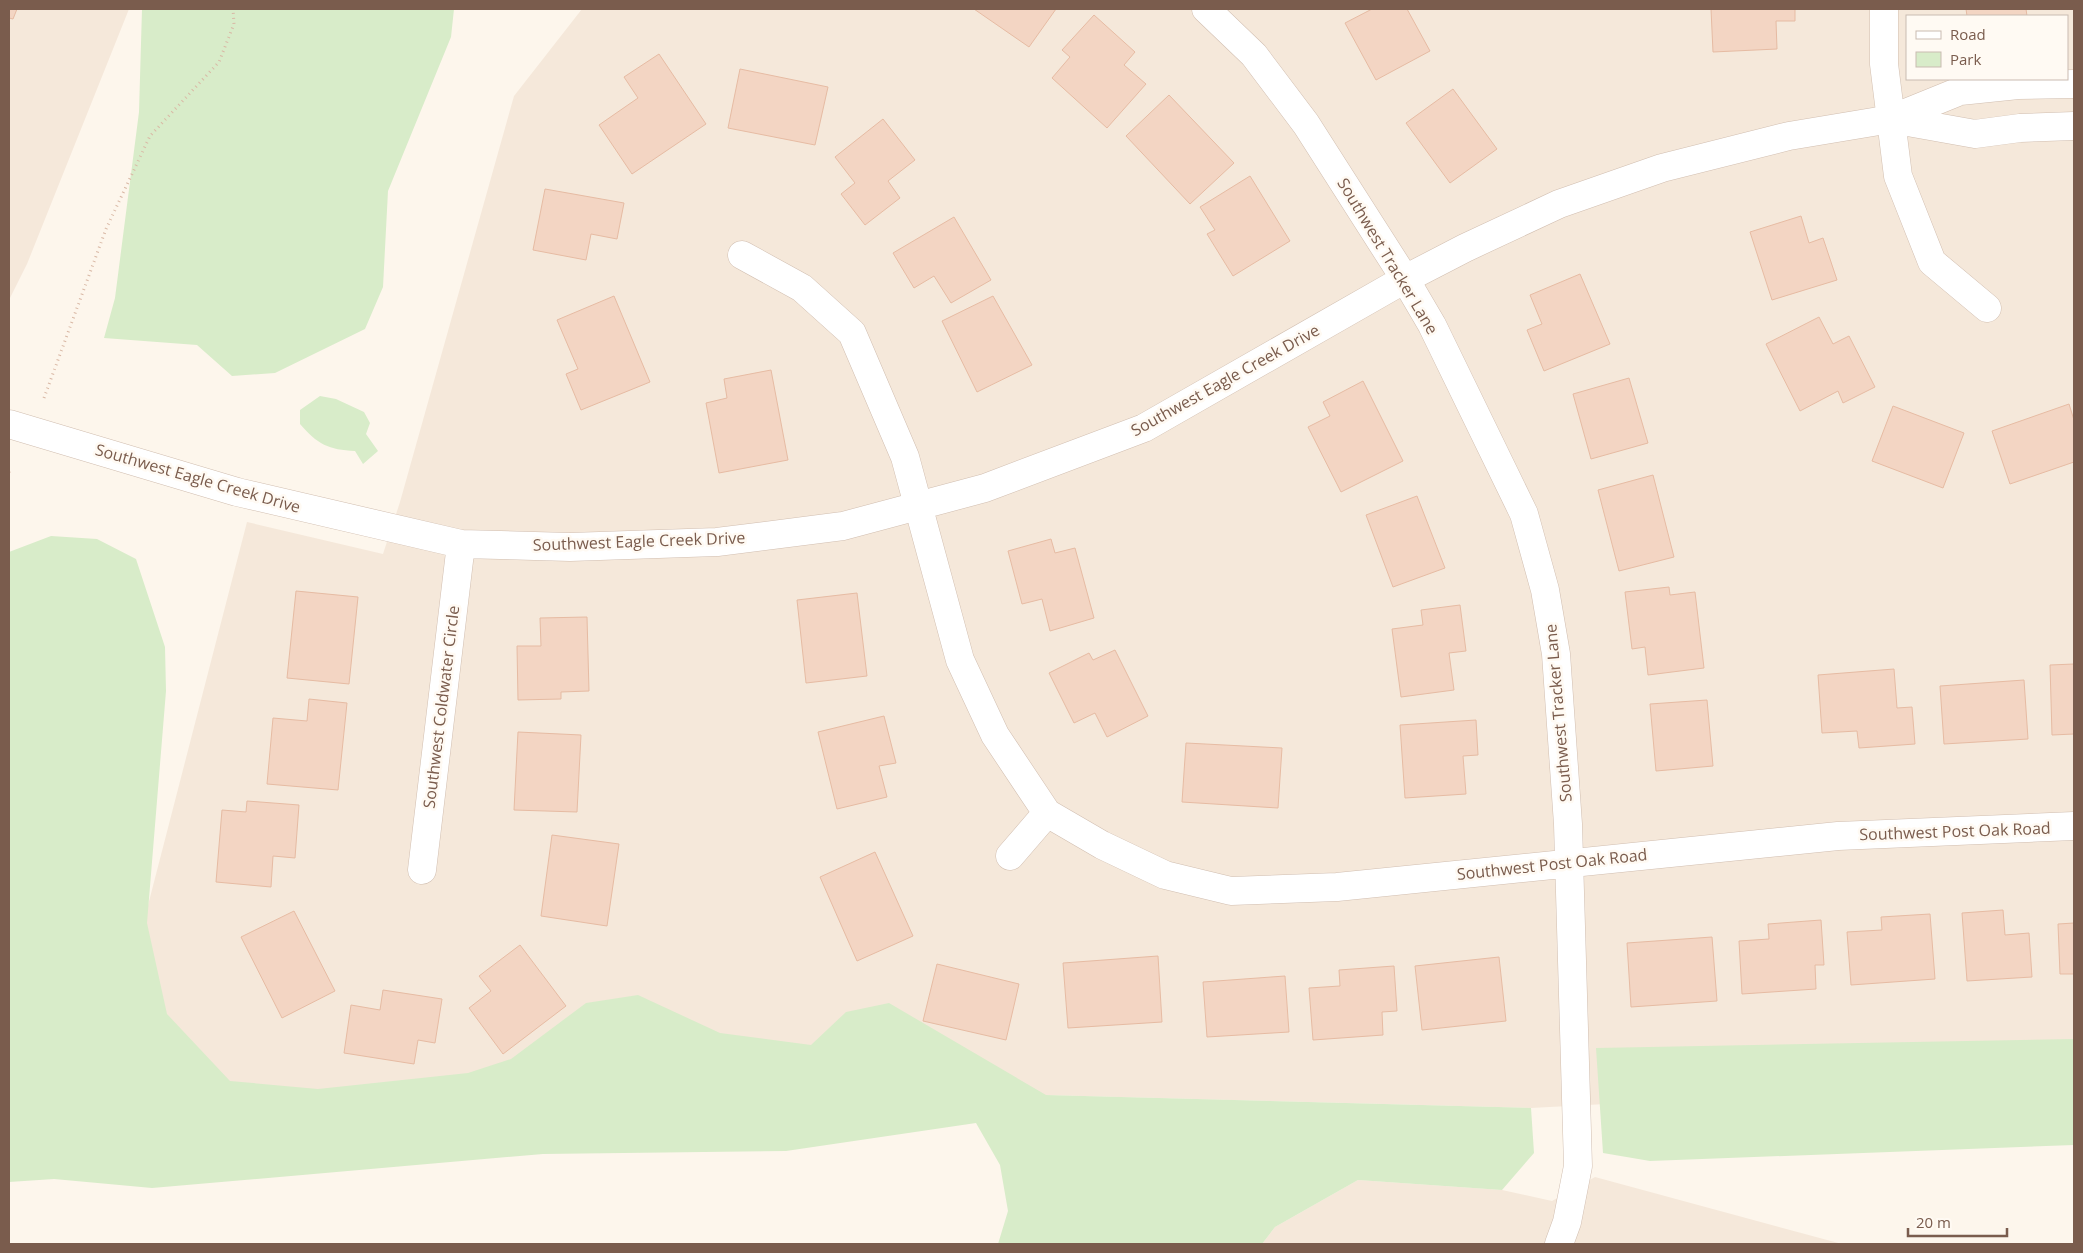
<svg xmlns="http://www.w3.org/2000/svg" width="2083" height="1253" font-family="'Open Sans',sans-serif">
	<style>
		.residential { fill: #f5e8da; fill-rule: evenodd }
		.green { fill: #d8ecc9 }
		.building { fill: #f3d5c3; stroke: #e6bba3 }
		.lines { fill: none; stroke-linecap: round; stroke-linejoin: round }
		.minor-casing { stroke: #d1beb0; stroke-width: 29 }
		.path { stroke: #d9b8a5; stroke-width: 3; stroke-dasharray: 1 4; stroke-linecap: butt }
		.minor { stroke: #fff; stroke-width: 28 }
		.labels { text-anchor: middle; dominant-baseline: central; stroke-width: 5; stroke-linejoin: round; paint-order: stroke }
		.street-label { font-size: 16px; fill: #7a5c4d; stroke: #fffaf3 }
	</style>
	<rect width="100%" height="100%" fill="#fdf6ec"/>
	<!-- residential -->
	<path class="residential" d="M9 9H129L27 264 9 300Z
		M582 9H2074V1079L1531 1108 1046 1095 214 1125 123 1002 247 522 383 554 400 502 514 96ZM1907 16H2067V79H1907Z
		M1595 1177 1842 1244H1262L1275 1227 1358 1180 1502 1190 1552 1201Z"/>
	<!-- green -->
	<path class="green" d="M142 9H454L451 37 388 191 383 287 365 329 275 373 232 376 197 345 104 338 115 298 139 112Z
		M320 396 336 399 364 412 370 423 366 434 378 451 363 464 355 451C329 450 317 444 300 424V410Z
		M51 536 97 539 136 559 165 647 166 691 147 923 167 1014 230 1081 318 1089 468 1073 511 1059 586 1003 638 995 720 1033 811 1045 846 1012 889 1003 1046 1095 1531 1108 1534 1153 1502 1190 1358 1180 1275 1227 1262 1244H998L1008 1211 1000 1165 976 1123 786 1151 543 1154 152 1188 54 1179 9 1182V552Z
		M2074 1039V1145L1650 1161 1603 1153 1596 1048Z"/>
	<!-- building -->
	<path class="building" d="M9 9H17L13 19 9 18Z
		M974 9H1056L1029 47Z
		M1372 9H1407L1430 51 1376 80 1345 23Z
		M1711 9H1795V21H1776L1777 49 1713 52Z
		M1966 9H2026L2027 16H1967Z
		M1094 15 1135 52 1124 65 1146 84 1107 128 1052 78 1070 57 1062 50Z
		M659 54 706 124 632 174 599 125 638 98 624 77Z
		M740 69 828 87 815 145 728 128Z
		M1453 89 1497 149 1450 183 1406 123Z
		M1169 95 1234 163 1190 204 1126 136Z
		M883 119 915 160 888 181 900 198 865 225 841 194 855 183 835 157Z
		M1250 176 1290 241 1233 276 1207 234 1215 230 1200 207Z
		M545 189 624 203 617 239 591 234 586 260 533 250Z
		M1801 216 1809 243 1823 238 1837 280 1772 300 1750 232Z
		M954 217 991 280 951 303 934 276 914 288 893 253Z
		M1580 274 1610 344 1544 371 1527 330 1542 324 1530 295Z
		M614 296 650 382 581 410 566 374 578 369 557 320Z
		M993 296 1032 365 977 392 942 321Z
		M1819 317 1833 344 1849 336 1875 387 1843 403 1838 391 1800 411 1766 344Z
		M771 370 788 460 719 473 706 403 727 398 724 379Z
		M1629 378 1648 443 1591 459 1573 394Z
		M1363 381 1403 461 1341 492 1308 427 1330 416 1323 402Z
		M2069 404 2074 420V462L2010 484 1992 431Z
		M1893 406 1964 433 1943 488 1872 461Z
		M1653 475 1674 557 1619 571 1598 490Z
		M1417 496 1445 568 1393 587 1366 515Z
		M1051 539 1055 553 1075 548 1094 618 1050 631 1042 599 1022 604 1008 551Z
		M1669 587 1670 595 1695 592 1704 668 1648 675 1645 647 1632 649 1625 592Z
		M296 591 358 597 349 684 287 678Z
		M857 593 867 676 806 683 797 600Z
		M1460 605 1466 651 1449 653 1454 690 1401 697 1392 629 1423 625 1421 610Z
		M587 617 589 691 561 692V699L518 700 517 646H541L540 618Z
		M1115 650 1148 716 1107 737 1095 713 1074 723 1049 673 1089 653 1093 660Z
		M2074 664V734L2052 735 2050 665Z
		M1894 669 1897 708 1912 707 1915 744 1859 748 1857 731 1822 733 1818 675Z
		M2024 680 2028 739 1944 744 1940 686Z
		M309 699 347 703 338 790 267 784 273 718 307 721Z
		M1707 700 1713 766 1656 771 1650 704Z
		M884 716 896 763 879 766 887 797 837 809 818 732Z
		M1476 720 1478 755 1463 756 1466 794 1405 798 1400 725Z
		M518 732 581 735 577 812 514 810Z
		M1186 743 1282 748 1278 808 1182 802Z
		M247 801 299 805 295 858 273 856 271 887 216 882 222 810 246 812Z
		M552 835 619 844 607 926 541 916Z
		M875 852 913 936 857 961 820 877Z
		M2003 910 2005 935 2029 933 2032 977 1967 981 1962 913Z
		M294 911 335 991 282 1018 241 937Z
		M1930 914 1935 979 1851 985 1847 932 1882 930 1881 917Z
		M1821 920 1824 965H1815L1816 989 1742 994 1739 941 1769 939 1768 924Z
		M2074 923V974H2060L2058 924Z
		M1712 937 1717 1001 1631 1007 1627 943Z
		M520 945 566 1006 503 1054 469 1008 491 991 479 976Z
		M1158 956 1162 1022 1068 1028 1063 963Z
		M1499 957 1506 1021 1422 1030 1415 966Z
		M937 964 1019 984 1006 1040 923 1021Z
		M1394 966 1397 1011 1382 1012 1383 1035 1313 1040 1309 988 1340 986 1339 970Z
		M1285 976 1289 1032 1207 1037 1203 982Z
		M383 990 442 999 435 1043 418 1040 414 1064 344 1053 351 1005 380 1010Z"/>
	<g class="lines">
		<defs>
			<path id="minor" d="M1206 9 1254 55 1306 124 1405 279 1432 325 1524 514 1545 590 1556 654 1568 824 1578 1166 1567 1222 1559 1244
				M1884 9V64L1898 176 1932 262 1987 308
				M1891 119 1975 134 2020 128 2074 126
				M742 255 802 288 852 333 905 457 960 660 995 735 1047 813 1102 845 1165 875 1231 891 1337 887 1838 836 2074 826
				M9 424 237 492 461 544 570 547 717 542 843 526 985 488 1144 428 1405 279 1465 248 1559 204 1662 168 1789 136 1891 119 1960 91 2018 85 2074 84
				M1010 856 1047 813
				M422 870 461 544"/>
		</defs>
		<!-- minor casing -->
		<use href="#minor" class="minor-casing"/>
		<!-- path -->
		<path class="path" d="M44 398 106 229 150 136 219 62 234 24 233 9
			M9 472 11 469"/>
		<!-- minor -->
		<use href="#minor" class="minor"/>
	</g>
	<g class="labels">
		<!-- street labels -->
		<g class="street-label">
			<text transform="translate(1388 256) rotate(59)">Southwest Tracker Lane</text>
			<text transform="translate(1225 380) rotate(-29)">Southwest Eagle Creek Drive</text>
			<text transform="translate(198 478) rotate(16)">Southwest Eagle Creek Drive</text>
			<text transform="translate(639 541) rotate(-2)">Southwest Eagle Creek Drive</text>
			<text transform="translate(441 707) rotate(-83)">Southwest Coldwater Circle</text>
			<text transform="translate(1558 713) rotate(-95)">Southwest Tracker Lane</text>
			<text transform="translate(1955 831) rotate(-2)">Southwest Post Oak Road</text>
			<text transform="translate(1552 864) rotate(-6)">Southwest Post Oak Road</text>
		</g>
	</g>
	<!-- border -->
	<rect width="2083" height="1253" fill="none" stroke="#7a5c4d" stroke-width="20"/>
	<!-- legend -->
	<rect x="1906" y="15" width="162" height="65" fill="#fffaf3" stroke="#cabbb1"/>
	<rect x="1916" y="31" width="25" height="8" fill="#ffffff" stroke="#cabbb1"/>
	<text x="1950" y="40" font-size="15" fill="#7a5c4d">Road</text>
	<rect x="1916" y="52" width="25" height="15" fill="#d8ecc9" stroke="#cabbb1"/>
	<text x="1950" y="65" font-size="15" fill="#7a5c4d">Park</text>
	<!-- scale -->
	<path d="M1908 1228v8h99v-8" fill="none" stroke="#7a5c4d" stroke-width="2.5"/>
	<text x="1916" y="1228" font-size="15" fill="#7a5c4d" stroke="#fffaf3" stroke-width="4" paint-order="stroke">20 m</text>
</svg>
